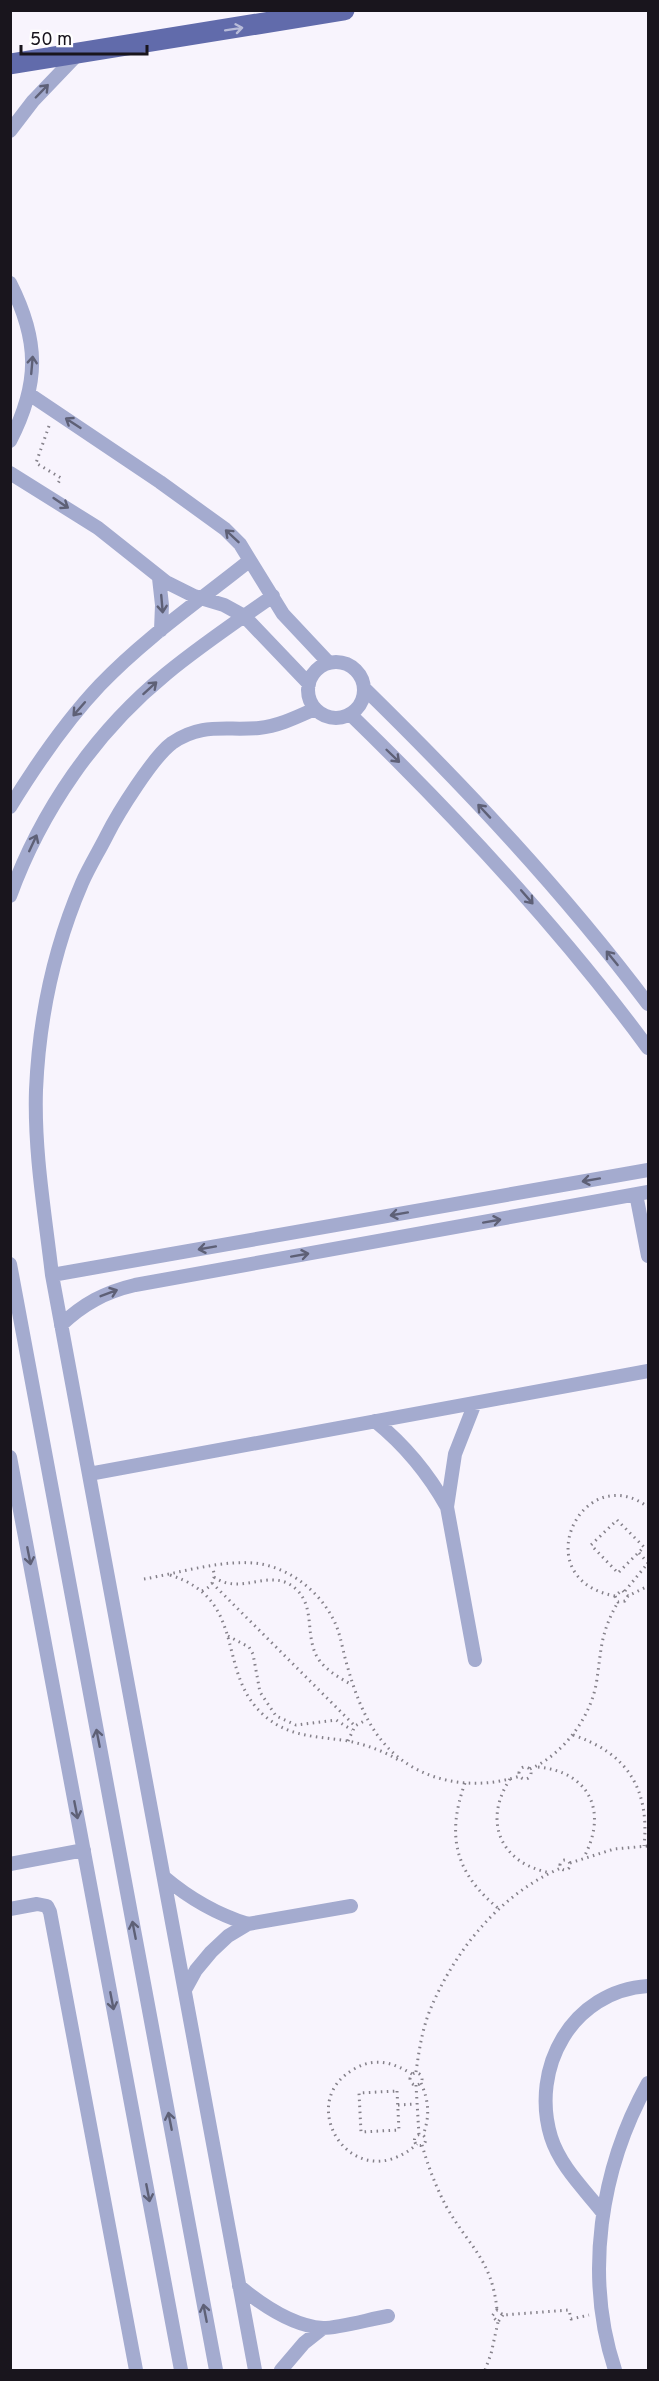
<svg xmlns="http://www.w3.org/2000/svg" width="659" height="2381" font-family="Overpass,sans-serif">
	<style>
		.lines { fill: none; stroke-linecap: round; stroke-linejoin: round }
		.path { stroke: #85818a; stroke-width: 3; stroke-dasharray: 1.5 4.5; stroke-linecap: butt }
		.minor { stroke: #a4abcf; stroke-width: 14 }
		.primary { stroke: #616bab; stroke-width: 21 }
		.oneway { stroke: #b8bcd9 }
		.oneway2 { stroke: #5e6076 }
	</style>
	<rect width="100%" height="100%" fill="#f8f4fd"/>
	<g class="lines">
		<!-- path -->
		<path class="path" d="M49 426 36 463 61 478 57 485
			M617 1520 644 1547 618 1573 591 1545Z
			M639 1553 648 1563
			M170 1575C250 1600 214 1674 266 1717 291 1738 318 1736 348 1741 367 1745 384 1751 400 1761
			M214 1577C241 1597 272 1565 297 1590 316 1609 304 1638 319 1660 327 1671 340 1678 352 1685
			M144 1579C180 1573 226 1558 261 1564 294 1570 323 1595 336 1625 341 1637 343 1652 347 1665 361 1715 381 1759 435 1777 463 1786 492 1785 520 1776
			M212 1583 355 1726
			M202 1591C213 1586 217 1578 212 1567
			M625 1591 648 1563
			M615 1596C524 1579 582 1458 648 1507
			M628 1596 622 1590 615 1596 618 1602 625 1601 628 1596 648 1586
			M228 1636 249 1647 253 1654 260 1692 276 1716 296 1725 336 1720 352 1730
			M573 1735C627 1753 650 1789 644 1846
			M348 1741 355 1726 366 1720
			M538 1767C590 1772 608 1812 584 1857
			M519 1773a6 6 0 1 1 12 0a6 6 0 1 1-12 0Z
			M530 1769C562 1755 589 1720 596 1685 602 1649 599 1636 618 1602
			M510 1779C482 1822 501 1864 551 1873
			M465 1783C446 1836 455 1873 499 1909
			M560 1865a5 5 0 1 1 10 0a5 5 0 1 1-10 0Z
			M570 1863 614 1849 648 1846
			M416 2072C419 2051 422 2030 430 2010 455 1950 500 1894 561 1868
			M410 2079a6 6 0 1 1 12 0a6 6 0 1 1-12 0Z
			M412 2074C394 2063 376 2057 356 2068 291 2101 353 2201 417 2144
			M421 2083C429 2101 430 2117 423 2135
			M416 2085 419 2135
			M397 2091 399 2130 361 2132 359 2093Z
			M398 2105 416 2104
			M414.5 2140a5.5 5.5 0 1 1 11 0a5.5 5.5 0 1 1-11 0Z
			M422 2145C428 2166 436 2187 446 2206 469 2247 492 2259 497 2310
			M503 2315 498 2322 492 2316 497 2310 503 2315 569 2310 571 2319 589 2315
			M485 2370 491 2354 498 2322"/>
		<!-- minor -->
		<path class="minor" d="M10 131 33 101 78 54
			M10 283C39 340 40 383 10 441
			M29 394 160 482 225 529 240 544 283 614 329 663
			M10 473 98 528 166 582 194 596 224 605 244 616 309 684
			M159 578 162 605 161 630
			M308 690a28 28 0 1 1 56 0a28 28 0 1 1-56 0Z
			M365 689C466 788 563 891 648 1004
			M351 715C458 819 560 928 648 1048
			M10 807C37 763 65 722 100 685 145 638 199 601 249 561
			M10 896C41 811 95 732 166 674 200 646 237 621 273 596
			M636 1194 648 1256
			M10 1264 216 2370
			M52 1275 648 1170
			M61 1325C83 1304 105 1292 135 1285L648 1192
			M375 1421C406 1446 428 1473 447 1507
			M10 1457 181 2370
			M89 1474 648 1371
			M475 1660 447 1507 455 1454 475 1403
			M10 1864 84 1850
			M164 1877C190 1899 216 1914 248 1924
			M10 1909 37 1904 47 1906 50 1912 136 2370
			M185 1990 196 1970 211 1952 228 1936 248 1924 351 1906
			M603 2213C585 2190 560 2166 551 2137 530 2068 572 1991 648 1986
			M239 2286C262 2305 292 2326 323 2328 340 2328 370 2319 388 2316
			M255 2370 52 1275C45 1214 34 1152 36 1090 39 1020 54 948 82 883 89 867 99 851 107 835 118 813 153 757 172 743 202 722 226 731 259 728 279 726 297 717 315 709
			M281 2370 304 2343 323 2328
			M615 2370C584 2276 600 2169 648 2083"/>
		<!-- primary -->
		<path class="primary" d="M10 64 344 10"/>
	</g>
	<!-- one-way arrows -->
	<defs><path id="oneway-shaft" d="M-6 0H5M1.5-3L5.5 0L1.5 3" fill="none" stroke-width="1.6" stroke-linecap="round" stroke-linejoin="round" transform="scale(1.5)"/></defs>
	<use class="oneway" href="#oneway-shaft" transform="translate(234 29) rotate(-9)"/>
	<g class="oneway2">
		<use href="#oneway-shaft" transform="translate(42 91) rotate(-46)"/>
		<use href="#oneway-shaft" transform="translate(32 365) rotate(-85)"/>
		<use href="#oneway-shaft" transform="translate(73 423) rotate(-147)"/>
		<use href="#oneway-shaft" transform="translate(61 503) rotate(34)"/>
		<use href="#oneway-shaft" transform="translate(232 536) rotate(-137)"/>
		<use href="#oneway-shaft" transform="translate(162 604) rotate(85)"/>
		<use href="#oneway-shaft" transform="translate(150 688) rotate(-42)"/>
		<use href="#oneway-shaft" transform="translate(79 709) rotate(131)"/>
		<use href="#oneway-shaft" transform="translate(393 756) rotate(44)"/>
		<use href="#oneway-shaft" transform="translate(484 811) rotate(-133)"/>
		<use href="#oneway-shaft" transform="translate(33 843) rotate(-65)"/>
		<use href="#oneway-shaft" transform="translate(527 897) rotate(49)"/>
		<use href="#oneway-shaft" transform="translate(612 958) rotate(-129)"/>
		<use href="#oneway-shaft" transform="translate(591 1180) rotate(170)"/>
		<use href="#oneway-shaft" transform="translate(399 1214) rotate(170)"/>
		<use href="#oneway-shaft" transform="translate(492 1221) rotate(-10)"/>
		<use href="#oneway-shaft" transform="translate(207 1248) rotate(170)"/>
		<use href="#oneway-shaft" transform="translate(300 1255) rotate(-10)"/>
		<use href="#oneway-shaft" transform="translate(109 1293) rotate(-21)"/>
		<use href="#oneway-shaft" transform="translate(29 1556) rotate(79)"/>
		<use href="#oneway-shaft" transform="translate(98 1738) rotate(-101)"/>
		<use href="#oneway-shaft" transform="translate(76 1810) rotate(79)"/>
		<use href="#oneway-shaft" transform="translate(134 1930) rotate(-101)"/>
		<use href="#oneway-shaft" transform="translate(112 2001) rotate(79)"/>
		<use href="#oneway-shaft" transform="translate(170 2121) rotate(-101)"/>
		<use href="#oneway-shaft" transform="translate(148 2193) rotate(79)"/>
		<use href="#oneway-shaft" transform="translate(205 2313) rotate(-101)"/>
	</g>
	<!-- border -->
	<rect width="659" height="2381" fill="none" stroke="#19151d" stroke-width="24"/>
	<!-- scale -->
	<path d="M21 45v9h126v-9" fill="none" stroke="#19151d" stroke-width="3"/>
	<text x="30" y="45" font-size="18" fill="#19151d" stroke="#ffffff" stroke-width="4.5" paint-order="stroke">50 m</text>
</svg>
